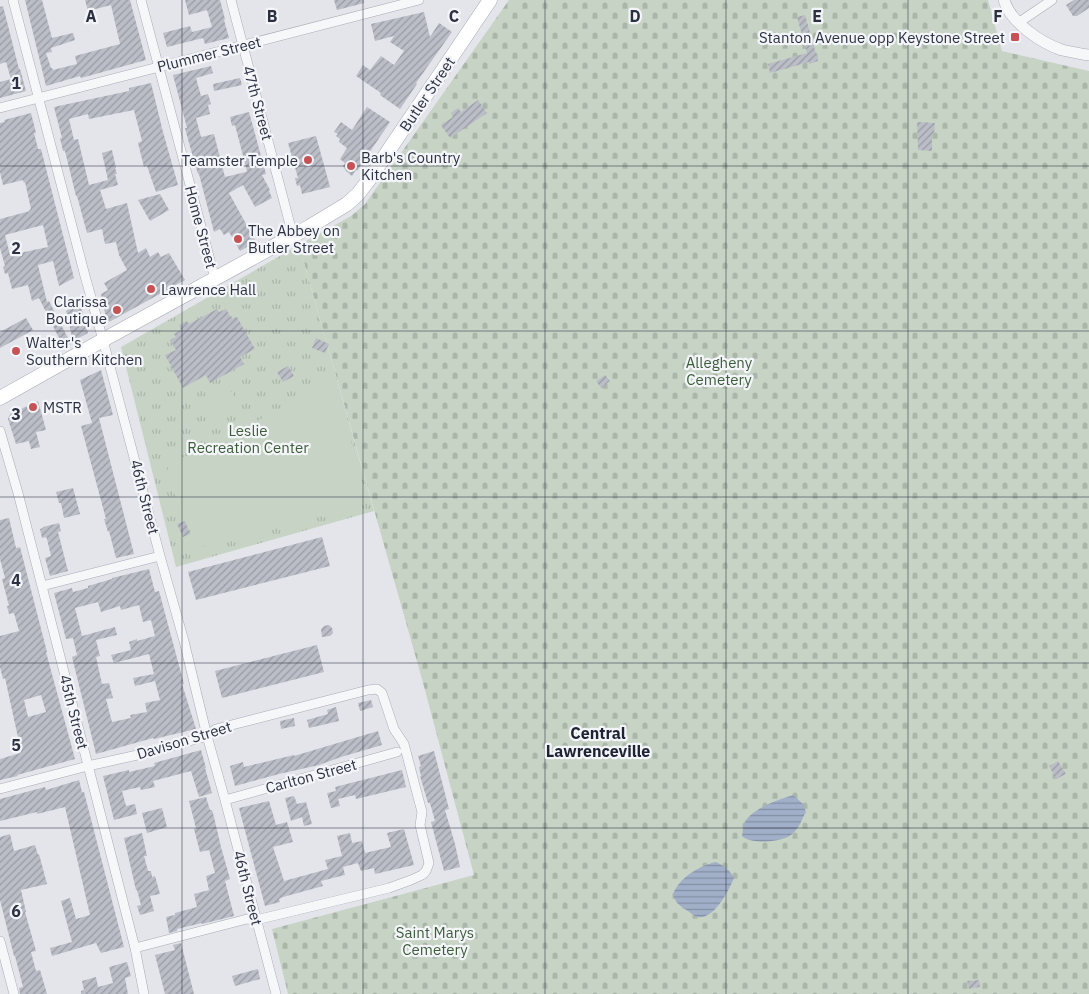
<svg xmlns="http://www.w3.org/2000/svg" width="1089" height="994" font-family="'IBM Plex Sans',sans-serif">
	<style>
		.cemetery { fill: url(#cemetery-stones) }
		.park { fill: url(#park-tufts) }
		.pitch { fill: #c7d4c5 }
		.water { fill: url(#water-rules) }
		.building { fill: url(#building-hatch); fill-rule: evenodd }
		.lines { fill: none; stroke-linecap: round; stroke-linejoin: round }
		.minor-casing { stroke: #a8abb5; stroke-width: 10 }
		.tertiary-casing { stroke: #a8abb5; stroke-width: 12 }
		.secondary-casing { stroke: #a8abb5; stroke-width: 15 }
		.minor { stroke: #f6f7f9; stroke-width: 9 }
		.tertiary { stroke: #f6f7f9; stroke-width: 11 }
		.secondary { stroke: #fff; stroke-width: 14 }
		.grid { fill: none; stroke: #2c3142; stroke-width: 1; stroke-opacity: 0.55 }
		.poi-dot { fill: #c65255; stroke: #f3f5f8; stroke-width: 2 }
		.labels { text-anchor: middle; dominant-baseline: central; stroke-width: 4.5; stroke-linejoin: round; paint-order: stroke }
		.poi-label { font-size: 15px; fill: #2c3142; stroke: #f3f5f8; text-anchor: start }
		.street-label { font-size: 15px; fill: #2c3142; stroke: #f3f5f8 }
		.park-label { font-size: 15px; fill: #3d5d3a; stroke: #f3f5f8 }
		.neighbourhood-label { font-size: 16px; font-weight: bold; fill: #1e2333; stroke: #f3f5f8 }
		.grid-label { font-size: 16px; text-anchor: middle; font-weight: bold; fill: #2c3142; stroke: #f3f5f8; stroke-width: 4.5; stroke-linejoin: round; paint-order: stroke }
	</style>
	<defs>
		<pattern id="cemetery-stones" width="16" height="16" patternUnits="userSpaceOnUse" patternTransform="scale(1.25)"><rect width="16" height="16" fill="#c7d4c5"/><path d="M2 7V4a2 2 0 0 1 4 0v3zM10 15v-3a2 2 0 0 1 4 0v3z" fill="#abb6aa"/></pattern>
		<pattern id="park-tufts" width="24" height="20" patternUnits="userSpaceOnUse" patternTransform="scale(1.25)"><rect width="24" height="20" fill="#c7d4c5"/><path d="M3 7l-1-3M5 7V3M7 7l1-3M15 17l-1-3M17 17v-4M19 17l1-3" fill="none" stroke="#abb6aa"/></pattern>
		<pattern id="water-rules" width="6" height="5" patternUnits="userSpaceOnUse" patternTransform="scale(1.25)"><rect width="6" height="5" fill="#a1afc8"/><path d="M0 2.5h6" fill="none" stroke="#838fa4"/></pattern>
		<pattern id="building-hatch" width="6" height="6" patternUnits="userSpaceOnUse" patternTransform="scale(1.25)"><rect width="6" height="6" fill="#bbbec7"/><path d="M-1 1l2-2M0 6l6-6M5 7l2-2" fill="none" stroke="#989ba3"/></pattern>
	</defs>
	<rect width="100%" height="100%" fill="#e3e5eb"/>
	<!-- cemetery -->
	<path class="cemetery" d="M509 0H988L1002 51 1089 71V994H288L272 929 474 875 422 679 299 245 351 216 365 204Z"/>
	<!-- park -->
	<path class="park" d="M299 245 374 511 176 567 121 347Z"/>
	<!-- pitch -->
	<path class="pitch" d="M336 377 365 500 362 506 198 547 167 477V472L170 463 177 459 196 453 239 431Z
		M228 386 238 403 208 420 199 402Z"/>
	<!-- water -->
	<path class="water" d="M793 795 803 804 806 812C801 820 800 828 791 835 782 842 751 845 742 836 743 831 743 824 746 820 756 807 778 800 793 795Z
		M716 862C724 866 730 870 734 878 729 890 714 920 698 917 694 916 691 913 688 911 680 906 675 903 673 894 680 877 699 866 716 862Z"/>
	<!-- building -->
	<path class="building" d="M25 0H42L52 38 73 33 75 40 51 48 52 52 46 53 51 68H52L53 70 77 64 75 56 120 44 111 5 88 11 85 0H130L146 60 81 78 80 76 46 86Z
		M185 0H220L225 19 224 20 229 38 205 44 203 38 167 47 163 33 190 26 192 32 212 27 207 10 189 15Z
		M334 0H364V3L337 10Z
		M1074 0H1089V8L1077 16H1073L1066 5Z
		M3 6 19 69H20L26 91 0 98V82L11 79 6 62 0 64V7Z
		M424 12 430 37 439 23 452 32 416 83 417 84 400 109 380 95 381 93 356 76 363 65 370 70 381 56 394 65 404 51 390 42 394 36 375 41 371 24Z
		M805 15 818 61 809 64V62L770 73 768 64 807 53 797 17Z
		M211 66 213 73 196 78 201 96 208 94 211 104 208 105 210 114 196 118 201 137 214 134 225 177 246 172 247 171 235 125 232 126 230 117 249 112 266 174 262 175 270 190 269 191 272 198 255 207 243 185 229 193 256 242 240 251 229 232 224 235 220 229 214 232 199 174H198L189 143 185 128H187L173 75Z
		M240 78 242 85 214 91 213 84Z
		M151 83 163 132 178 185 156 192 147 166 144 167 138 143 142 141 134 110 89 119 88 114 69 119 74 140 78 139 89 185 108 180 102 153 112 150 116 168H115L117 174H115L118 185 100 190 106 209 127 203 138 253 146 248 150 257 158 252 161 257 169 253 185 280 109 322 106 318 101 294 108 290 104 283 127 270 119 255 116 242 105 244 102 229 87 233 77 196H76L65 151H63L60 138H62L54 107 129 91V88Z
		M478 100 487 113 450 138 441 125 453 117 451 113 458 108 461 112Z
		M367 107 390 122 357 171 356 170 352 176 346 171 343 166 345 163 340 159 347 148 339 142 340 139 336 136 338 134 334 132 341 122 352 130Z
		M31 113 36 133H34L38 149H41L74 278 59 286 53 261 38 265 47 302 49 301 71 344 64 348 39 298 32 301 28 285 12 289 8 273 5 274 3 267 5 266 0 248V219L30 211 29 210 31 209 25 182 24 183 23 180 3 185 0 172V123L5 122 4 120ZM43 225 48 247 10 255 5 235Z
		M917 122 935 123 934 134H932V151L918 150Z
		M316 136 330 187 302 194 300 185 297 186 295 178H298L288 143Z
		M160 194 169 210 150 221 138 200Z
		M80 303 88 333 73 341 66 311Z
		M217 309 219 312 226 309 232 319 237 317 255 349 240 357 244 364 210 383 206 375 183 388 165 355 176 350 170 340 176 337 174 334 181 330 179 325 187 321 189 324Z
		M26 318 33 330 0 348V332Z
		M316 338 329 344 325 353 312 348Z
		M288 366 294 376 283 382 277 372Z
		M101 370 113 415 99 418 134 554 116 558 109 531 108 532 104 519H106L81 426 92 423 80 380Z
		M605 375 610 381 601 388 596 381Z
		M38 401 46 430 36 432 40 447 31 449 29 441 16 444 8 419 10 414Z
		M73 488 80 514 64 518 61 503H59L56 492Z
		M9 518 16 548 20 547 47 652H46L75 759 17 775 18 776 0 780V759L20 753 21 751 5 678 3 679 0 667V636L19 631 14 613 9 614 7 606H9L2 579 5 578 0 559V520ZM41 695 46 712 28 717 24 700Z
		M185 521 190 534 183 537 177 524Z
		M59 523 61 531 58 532 68 571 50 576 45 558 51 556 47 539 46 537 42 538 40 529 43 528V527Z
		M322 537 330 566 196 600 188 572Z
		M149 569 155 592 159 591 184 684H182L196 729 154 739 153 738 96 754 72 657 77 655 73 638 66 639 54 593 72 588 73 592 88 588V586L112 579V578ZM98 602 101 612 120 606 121 610 139 605 143 622 151 620 155 636 137 641V639L129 642 131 650 111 655 114 663 149 654 154 674 133 678 135 686 155 681 160 700 145 703 147 712 130 715 131 718 112 722 106 699 113 698 109 683 102 684 96 657 100 656 96 640 117 635 115 627 82 636 75 608Z
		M329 625 332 628 333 633 330 636 322 637 321 629 324 626Z
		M317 645 324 672 222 698 215 671Z
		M371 700 373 707 360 711 358 703Z
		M336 707 339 721 309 728 307 720 328 714 327 710Z
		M294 718 295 726 281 729 280 721Z
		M378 731 382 745 341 757 319 765 279 774 235 786 230 766 243 762 244 767 294 755V756Z
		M201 750 206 768H205L212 793 199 797 191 771 153 781 155 787 141 790 140 787 122 791 126 806 135 804 137 814 114 820 103 776 129 770V772L155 766 154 763Z
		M434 751 449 809 445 810 455 844 460 867 444 871 431 822 435 821 430 803H428L420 776H421L419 767 421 766 418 756Z
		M1058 761 1066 774 1056 779 1049 766Z
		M402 770 406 787 356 799 355 795 338 799 340 806 331 808 327 793 336 791 335 787Z
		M79 780 82 792H84L124 947 101 953 96 943 52 956 50 948 72 942 61 901 70 898 76 919 90 915 65 807 37 814V812L0 821V799L45 787 46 790Z
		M294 796 297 804 306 802 312 824 304 826 302 817 291 821 285 798Z
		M206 797 210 810H212L214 817 221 847 230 879 225 881 234 916 202 924V923L177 929V931L169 933 166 917 175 915V913L197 907 194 894 209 890 206 876 215 873 209 850 200 852 194 829 196 828 189 801Z
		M269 801 276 825 287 822 293 842 273 847 284 881 328 869 325 860 342 856 337 836 350 833 352 843 362 841 365 853 391 847 387 833 404 829 414 865 375 874 374 868 361 871 358 863 343 867 345 875 321 881 323 886 283 897 279 899 280 902 265 906 239 808Z
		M162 808 167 827 147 833 142 813Z
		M142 833 147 856H144L148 871H151L152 877 155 876 160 894 150 896 154 911 140 915 137 906 141 905 137 890H136L124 838Z
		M10 834 14 851 35 845 38 855 39 854 47 884 21 890 26 912H25L36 951 31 952 36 971 40 970 47 994H20L19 988 23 987 15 956H14L0 900V837Z
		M181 943 194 994H165L155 955 175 950 173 945Z
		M127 962 131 976 125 978 128 994H81V991L84 990 82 981 96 977 98 987 113 983 109 967Z
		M258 969 260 979 235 986 232 976Z
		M979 980 980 987 969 989 967 981Z"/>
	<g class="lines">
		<defs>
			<path id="minor" d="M13 0 85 276 103 340 160 556 184 641 207 736 225 800 276 994
				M141 0 215 279
				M231 0 293 236
				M1018 23 1052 0
				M0 108 419 0
				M0 431 18 493 135 948 144 994
				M42 586 160 556
				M0 789 88 766 151 752 207 736 216 729 368 690 377 689 382 693 394 729 404 744 422 812 420 825 429 863 426 871 422 875 411 880 389 888 256 920 247 919 135 948
				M225 800 397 752
				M0 941 14 994"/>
			<path id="tertiary" d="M1004 0C1010 22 1041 43 1062 50 1071 52 1080 54 1089 55"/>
			<path id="secondary" d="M0 398 103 340 309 227 347 204 358 194 368 181 490 0"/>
		</defs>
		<!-- minor casing -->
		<use href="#minor" class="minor-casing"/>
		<!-- tertiary casing -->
		<use href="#tertiary" class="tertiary-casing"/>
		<!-- secondary casing -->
		<use href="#secondary" class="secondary-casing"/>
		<!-- minor -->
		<use href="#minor" class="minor"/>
		<!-- tertiary -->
		<use href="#tertiary" class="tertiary"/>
		<!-- secondary -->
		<use href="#secondary" class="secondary"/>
	</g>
	<!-- grid -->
	<path class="grid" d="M182 0V994M363 0V994M545 0V994M726 0V994M908 0V994M0 166H1089M0 331H1089M0 497H1089M0 663H1089M0 828H1089"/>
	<!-- markers -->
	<g class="poi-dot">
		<rect x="1010" y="32" width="10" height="10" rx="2.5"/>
		<circle cx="308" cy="160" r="5"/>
		<circle cx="351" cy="166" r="5"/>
		<circle cx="238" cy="239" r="5"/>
		<circle cx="151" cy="289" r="5"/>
		<circle cx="117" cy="310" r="5"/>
		<circle cx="16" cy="351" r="5"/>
		<circle cx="33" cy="407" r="5"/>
	</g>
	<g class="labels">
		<!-- poi labels -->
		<g class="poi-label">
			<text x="1005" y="37" text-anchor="end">Stanton Avenue opp Keystone Street</text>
			<text x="361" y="157">Barb's Country<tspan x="361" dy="17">Kitchen</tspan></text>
			<text x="298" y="160" text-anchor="end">Teamster Temple</text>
			<text x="248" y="230">The Abbey on<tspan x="248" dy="17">Butler Street</tspan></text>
			<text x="161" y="289">Lawrence Hall</text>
			<text x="107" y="301" text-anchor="end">Clarissa<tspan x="107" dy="17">Boutique</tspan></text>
			<text x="26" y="342">Walter's<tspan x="26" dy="17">Southern Kitchen</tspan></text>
			<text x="43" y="407">MSTR</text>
		</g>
		<!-- street labels -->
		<g class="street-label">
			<text transform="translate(209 54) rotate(-14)">Plummer Street</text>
			<text transform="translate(427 94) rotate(-56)">Butler Street</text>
			<text transform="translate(258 103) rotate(75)">47th Street</text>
			<text transform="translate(201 227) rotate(75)">Home Street</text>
			<text transform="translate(145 497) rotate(76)">46th Street</text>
			<text transform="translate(74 712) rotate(76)">45th Street</text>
			<text transform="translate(184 740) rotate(-17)">Davison Street</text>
			<text transform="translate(311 776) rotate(-15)">Carlton Street</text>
			<text transform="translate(248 888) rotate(76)">46th Street</text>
		</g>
		<!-- park labels -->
		<g class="park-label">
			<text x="719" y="362">Allegheny<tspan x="719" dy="17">Cemetery</tspan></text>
			<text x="248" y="430">Leslie<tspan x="248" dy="17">Recreation Center</tspan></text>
			<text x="435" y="932">Saint Marys<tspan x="435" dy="17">Cemetery</tspan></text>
		</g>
		<!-- neighbourhood labels -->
		<g class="neighbourhood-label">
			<text x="598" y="733">Central<tspan x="598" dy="18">Lawrenceville</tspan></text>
		</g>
	</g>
	<g class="grid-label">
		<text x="91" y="22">A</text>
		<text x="272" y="22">B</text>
		<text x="454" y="22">C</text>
		<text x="635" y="22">D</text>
		<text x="817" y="22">E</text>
		<text x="998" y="22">F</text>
		<text x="16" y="89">1</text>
		<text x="16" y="254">2</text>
		<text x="16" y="420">3</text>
		<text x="16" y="586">4</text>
		<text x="16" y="751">5</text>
		<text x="16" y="917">6</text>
	</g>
</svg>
